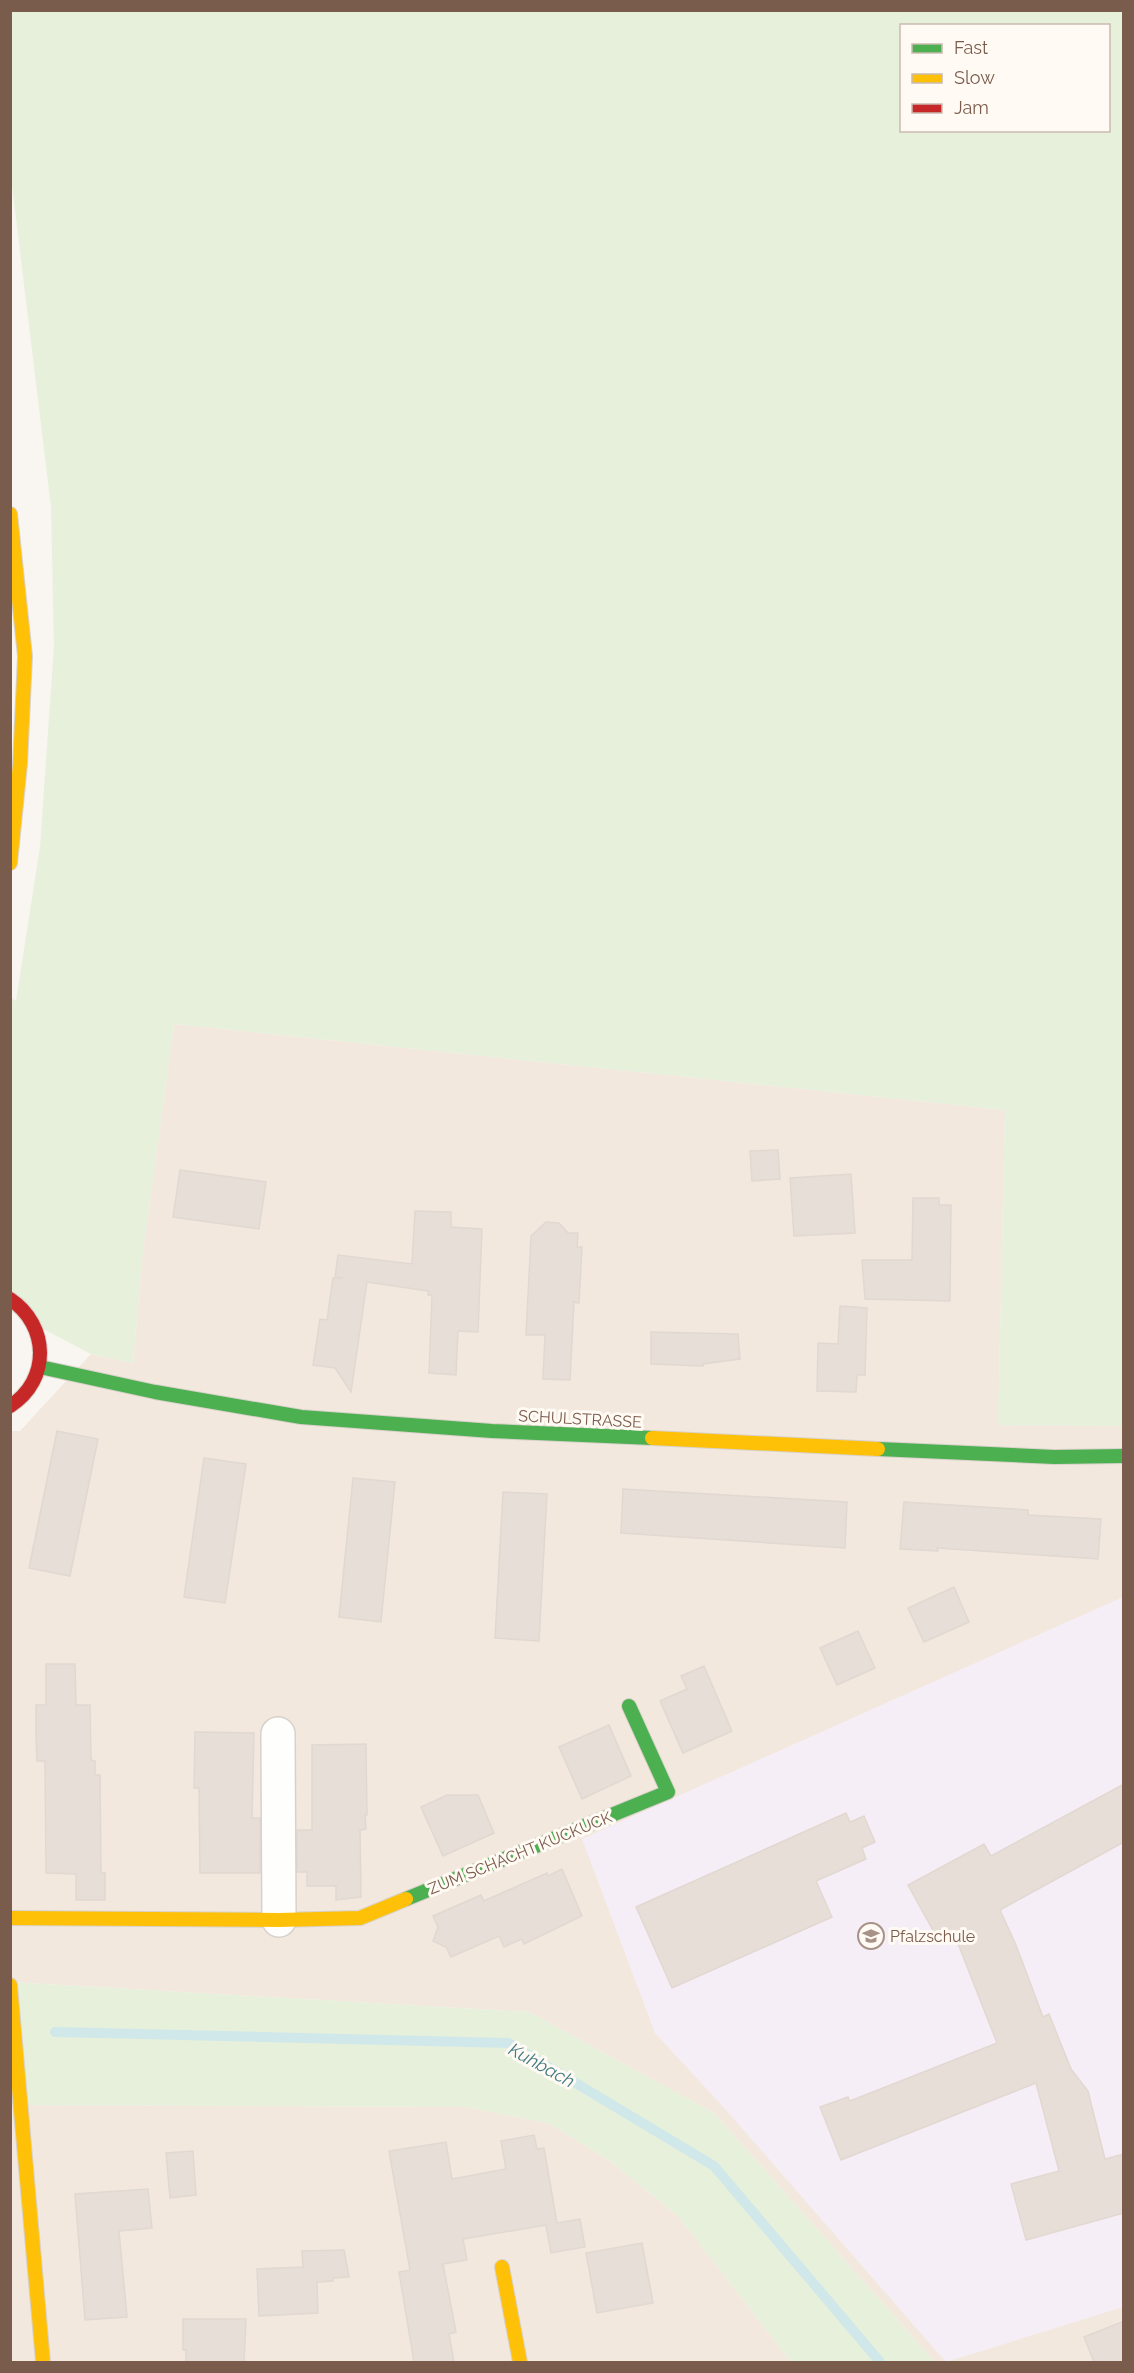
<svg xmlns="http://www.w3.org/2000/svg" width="1134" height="2373" viewBox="0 0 1134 2373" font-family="Raleway,sans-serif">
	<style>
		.residential { fill: #f2e8de }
		.education { fill: #f6eef6 }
		.green { fill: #e7f0db; fill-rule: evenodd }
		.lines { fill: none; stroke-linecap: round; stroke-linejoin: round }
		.stream { stroke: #d0e8ea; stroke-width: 10 }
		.building { fill: #e6ded7; stroke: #e2d8d2; stroke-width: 1.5 }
		.street-casing { stroke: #d7d1cb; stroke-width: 36 }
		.fast-casing { stroke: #d9d2cb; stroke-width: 16 }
		.slow-casing { stroke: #d9d2cb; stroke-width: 16 }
		.jam-casing { stroke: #d9d2cb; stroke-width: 16 }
		.street { stroke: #fefefd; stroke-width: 33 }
		.fast { stroke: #4caf50; stroke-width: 14 }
		.slow { stroke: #ffc107; stroke-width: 14 }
		.jam { stroke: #c62828; stroke-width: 14 }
		.labels { text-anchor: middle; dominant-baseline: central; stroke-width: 6; stroke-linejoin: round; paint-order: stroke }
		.street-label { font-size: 16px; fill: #7a5c4d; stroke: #fffaf3 }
		.poi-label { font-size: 16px; fill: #7a5c4d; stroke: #fffaf3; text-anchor: start }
		.water-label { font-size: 18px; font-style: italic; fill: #437c86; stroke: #fffaf3 }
	</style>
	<rect width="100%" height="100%" fill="#f9f5f0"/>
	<g class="residential">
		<polygon points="174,1024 1005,1110 998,1425 1123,1426 1123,2362 935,2362 714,2113 529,2012 11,1982 10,1431 20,1431 91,1354 133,1363 142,1259"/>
		<polygon points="10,2105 466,2107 548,2123 610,2161 679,2217 791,2362 11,2362"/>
	</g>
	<polygon class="education" points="1123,1597 1123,2307 946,2362 726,2110 655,2033 582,1839"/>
	<g class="green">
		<path d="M11,11H1123V1426L998,1425L1005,1110L174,1024L142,1259L133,1363L91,1354L11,1312L10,997L16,1001L40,847L54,646L51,507L11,177ZM902,26H1108V130H902Z"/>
		<polygon points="10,1982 529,2012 714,2113 935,2362 791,2362 679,2217 610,2161 548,2123 466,2107 11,2105"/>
	</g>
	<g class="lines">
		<polyline class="stream" points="55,2032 509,2043 714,2166 880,2362"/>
	</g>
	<g class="building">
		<polygon points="778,1150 780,1179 752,1181 750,1151"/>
		<polygon points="180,1170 266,1182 259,1229 173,1217"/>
		<polygon points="851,1174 855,1233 794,1236 790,1178"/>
		<polygon points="913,1198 939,1198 939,1205 951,1205 950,1301 865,1299 862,1260 912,1260"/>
		<polygon points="415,1211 451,1212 451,1227 482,1229 478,1332 458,1331 456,1375 429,1373 432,1295 428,1295 428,1291 367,1282 351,1392 335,1368 313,1365 320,1319 327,1320 333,1278 343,1278 335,1277 338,1255 412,1264"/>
		<polygon points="546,1222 559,1223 568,1233 578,1233 577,1247 582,1247 579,1303 574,1302 570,1380 543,1379 545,1335 526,1335 531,1236"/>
		<polygon points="840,1306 867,1308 865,1375 857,1375 856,1392 817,1391 818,1343 838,1344"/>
		<polygon points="651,1332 738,1334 740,1359 703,1364 703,1366 651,1364"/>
		<polygon points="57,1431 98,1439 70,1576 29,1568"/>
		<polygon points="204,1458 246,1464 225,1603 184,1597"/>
		<polygon points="353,1478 395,1482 381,1622 339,1617"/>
		<polygon points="623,1489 847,1502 845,1548 621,1533"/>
		<polygon points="503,1492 547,1494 539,1641 495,1638"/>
		<polygon points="904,1502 1028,1510 1028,1515 1101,1519 1098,1559 937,1548 938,1551 900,1549"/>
		<polygon points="954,1587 969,1622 924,1642 908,1608"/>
		<polygon points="858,1631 875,1668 837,1685 820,1648"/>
		<polygon points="46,1664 75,1664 76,1705 90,1705 91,1760 95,1761 95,1775 100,1775 101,1873 105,1873 105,1900 76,1900 76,1874 46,1873 45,1761 37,1761 36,1733 36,1705 46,1705"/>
		<polygon points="704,1666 732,1731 683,1753 660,1701 687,1689 681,1676"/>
		<polygon points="609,1725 631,1776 582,1799 559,1747"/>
		<polygon points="195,1732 254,1733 252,1818 260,1818 260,1873 200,1873 199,1788 194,1788"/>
		<polygon points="366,1744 367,1815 365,1815 366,1829 360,1830 361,1897 336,1900 336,1886 307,1886 307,1872 297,1872 297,1830 312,1830 312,1745"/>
		<polygon points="1124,1784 1124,1842 1000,1910 1016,1945 1043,2017 1049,2014 1071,2069 1088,2091 1105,2159 1124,2154 1124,2213 1026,2240 1011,2184 1059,2171 1036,2083 841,2160 820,2107 848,2097 850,2101 997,2043 955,1936 940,1943 908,1885 984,1844 991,1856"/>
		<polygon points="447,1795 478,1795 494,1833 443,1856 421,1807"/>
		<polygon points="846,1813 850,1822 864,1816 875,1842 862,1848 866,1859 816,1881 832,1917 672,1988 636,1907"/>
		<polygon points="562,1869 582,1916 524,1944 522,1939 504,1947 499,1936 451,1957 446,1947 433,1941 438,1927 433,1916 481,1895 484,1901 547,1873 548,1876"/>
		<polygon points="534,2135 537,2149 544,2148 557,2223 580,2219 585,2247 551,2253 546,2225 463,2239 467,2260 443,2264 456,2332 449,2334 454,2362 414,2362 399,2272 410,2270 389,2151 446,2142 452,2179 506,2169 501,2141"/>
		<polygon points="193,2151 196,2195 170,2198 166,2153"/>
		<polygon points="148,2189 152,2228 119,2231 127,2317 85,2320 75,2194"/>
		<polygon points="642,2243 653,2303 597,2313 586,2253"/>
		<polygon points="344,2250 349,2277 333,2278 333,2281 317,2282 318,2313 259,2316 257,2269 303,2267 302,2251"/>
		<polygon points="183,2319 246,2319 244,2362 186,2362 186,2350 183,2350"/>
		<polygon points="1124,2321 1124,2362 1094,2362 1084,2337"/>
	</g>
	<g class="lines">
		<defs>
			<polyline id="street" points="278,1734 279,1920"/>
			<g id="fast">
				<polyline points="40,1367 155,1392 301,1417 492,1431 652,1438"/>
				<polyline points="878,1449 1054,1457 1124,1456"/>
				<polyline points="406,1899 668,1792 629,1706"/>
			</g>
			<g id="slow">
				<polyline points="10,514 25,656 20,764 10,863"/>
				<polyline points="652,1438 878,1449"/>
				<polyline points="10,1918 279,1920 360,1918 406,1899"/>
				<polyline points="10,1985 43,2362"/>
				<polyline points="502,2267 520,2362"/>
			</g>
			<path id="jam" d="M10,1299C49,1325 51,1380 10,1406"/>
		</defs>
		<use href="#street" class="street-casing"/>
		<use href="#fast" class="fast-casing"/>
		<use href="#slow" class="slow-casing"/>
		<use href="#jam" class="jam-casing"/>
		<use href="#street" class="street"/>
		<use href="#fast" class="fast"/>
		<use href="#slow" class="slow"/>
		<use href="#jam" class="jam"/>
	</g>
	<defs>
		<symbol id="school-ring" viewBox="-11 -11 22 22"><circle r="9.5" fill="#fffaf3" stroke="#a69286" stroke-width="1.5"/><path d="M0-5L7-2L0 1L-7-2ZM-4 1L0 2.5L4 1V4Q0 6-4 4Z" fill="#a69286"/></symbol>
	</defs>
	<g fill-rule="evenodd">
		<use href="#school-ring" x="856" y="1921" width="30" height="30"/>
	</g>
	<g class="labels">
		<g class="street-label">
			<text transform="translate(580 1419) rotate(3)">SCHULSTRASSE</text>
			<text transform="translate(520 1853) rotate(-22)">ZUM SCHACHT KUCKUCK</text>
		</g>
		<g class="poi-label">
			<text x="890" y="1936">Pfalzschule</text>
		</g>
		<g class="water-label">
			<text transform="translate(542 2065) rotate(29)">Kuhbach</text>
		</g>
	</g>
	<rect width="1134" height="2373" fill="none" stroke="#7a5c4d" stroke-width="24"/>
	<rect x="900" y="24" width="210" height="108" fill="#fffaf3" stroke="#cabbb1" stroke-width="1.5"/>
	<rect x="912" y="44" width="30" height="9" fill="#4caf50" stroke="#cabbb1" stroke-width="1.5"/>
	<text x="954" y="54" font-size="18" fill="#7a5c4d">Fast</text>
	<rect x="912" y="74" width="30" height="9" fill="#ffc107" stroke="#cabbb1" stroke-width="1.5"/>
	<text x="954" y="84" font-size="18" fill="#7a5c4d">Slow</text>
	<rect x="912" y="104" width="30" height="9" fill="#c62828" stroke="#cabbb1" stroke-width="1.5"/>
	<text x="954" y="114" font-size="18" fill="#7a5c4d">Jam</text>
</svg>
